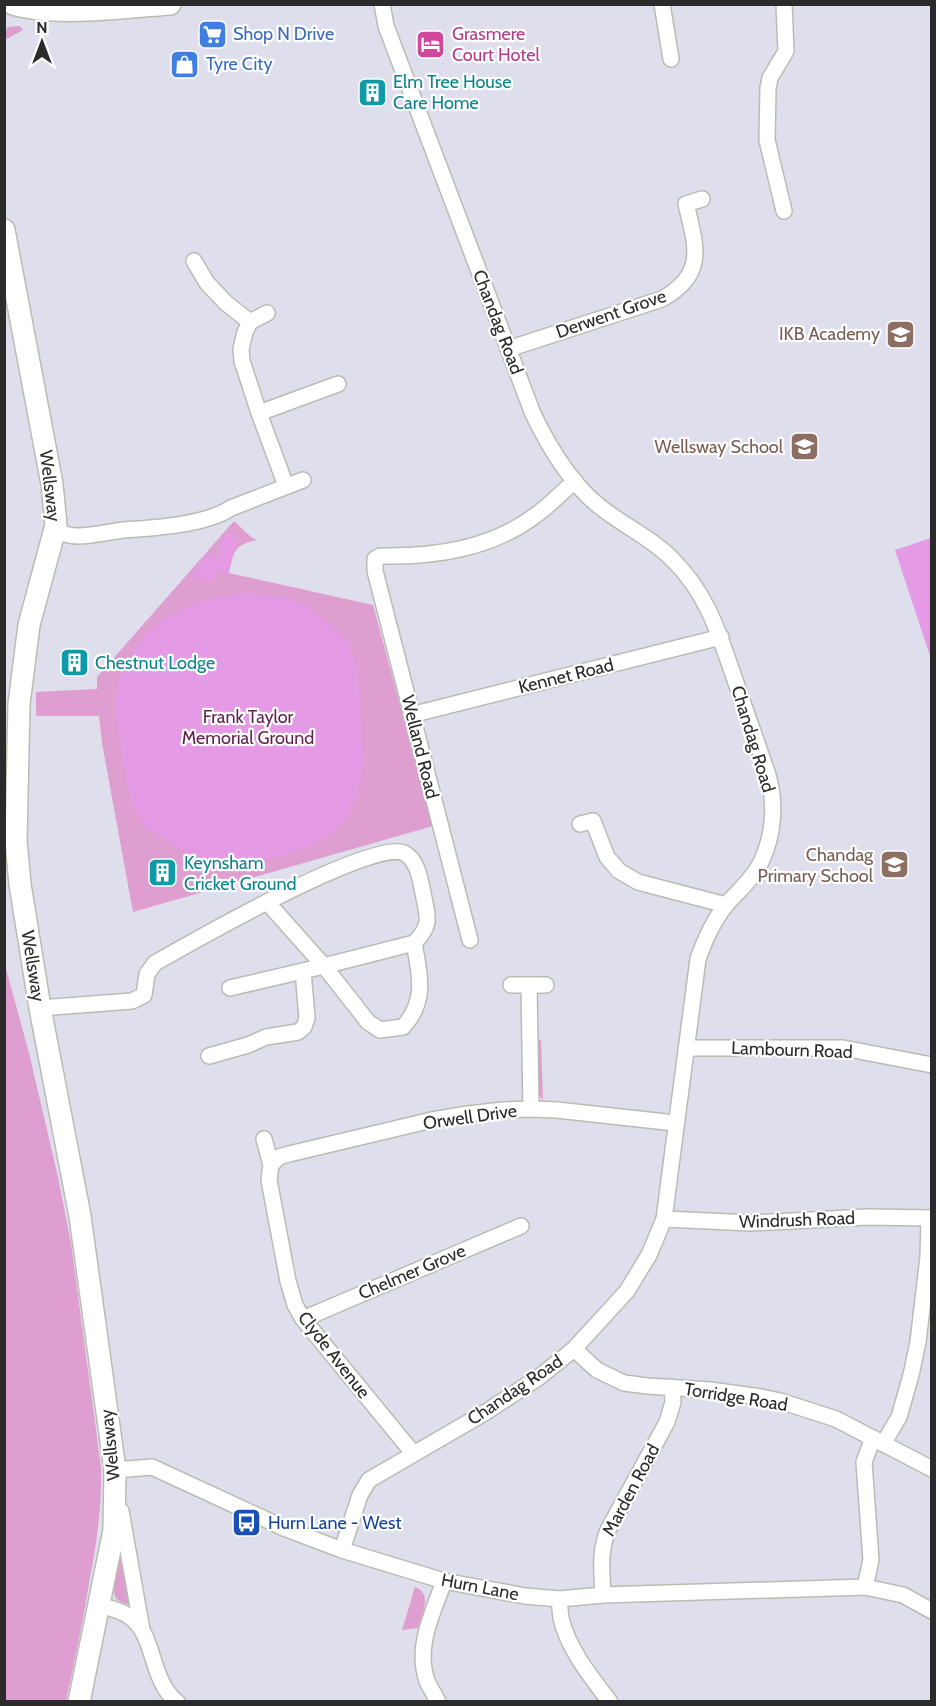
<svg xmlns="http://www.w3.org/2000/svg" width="936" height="1706" viewBox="0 0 936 1706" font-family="Cabin,sans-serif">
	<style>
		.green { fill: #df9ed0 }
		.pitch { fill: #e49ae5 }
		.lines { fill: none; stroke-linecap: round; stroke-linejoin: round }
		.minor-casing { stroke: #b9bdb1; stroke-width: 18 }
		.secondary-casing { stroke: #b9bdb1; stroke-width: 24 }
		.minor { stroke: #fff; stroke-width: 15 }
		.secondary { stroke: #fff; stroke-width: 21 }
		.labels { text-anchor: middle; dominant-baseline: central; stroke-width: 4.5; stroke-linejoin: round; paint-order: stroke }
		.shop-label { font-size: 18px; fill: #366cbe; stroke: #fff; text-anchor: start }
		.hotel-label { font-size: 18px; fill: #b23c85; stroke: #fff; text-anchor: start }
		.culture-label { font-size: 18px; fill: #0d838f; stroke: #fff; text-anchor: start }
		.street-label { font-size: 18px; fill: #2b2b2b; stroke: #fff }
		.education-label { font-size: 18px; fill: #785e54; stroke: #fff; text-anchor: end }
		.park-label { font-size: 18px; fill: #631f4b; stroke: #fff }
		.transit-label { font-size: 18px; fill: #164399; stroke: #fff; text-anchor: start }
	</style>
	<rect width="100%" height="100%" fill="#dfdeec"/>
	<g class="green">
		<polygon points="18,26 21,27 23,30 5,40 5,31 8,27"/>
		<path d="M234,521L251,537L257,540C234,545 234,551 229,573L373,605L433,826L133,912L102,743L99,716H36V692L97,689V677Z"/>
		<path d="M4,961L29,1053L58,1177L71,1243L101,1467C102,1505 97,1541 90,1578C83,1620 75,1660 66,1701H5Z"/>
		<polygon points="535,1040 541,1040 543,1100 537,1093"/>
		<path d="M119,1560L123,1561L129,1605C125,1603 119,1602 116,1598C111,1592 118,1569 119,1560Z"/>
		<path d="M415,1587C433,1593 422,1615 418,1628L402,1630Z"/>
	</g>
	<g class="pitch">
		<polygon points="225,534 238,537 228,574 216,570 211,584 194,577 200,562 210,555 218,557"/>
		<polygon points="931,538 932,538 931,659 895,550"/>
		<polygon points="242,593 281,596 309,608 330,625 349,644 357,669 364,762 358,789 349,813 335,832 310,847 236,869 218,868 194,858 145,827 135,812 129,793 115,712 117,690 123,667 148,632 168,616 207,599"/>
	</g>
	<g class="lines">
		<defs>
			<g id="minor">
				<polyline points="662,4 671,59"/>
				<polyline points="784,4 786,51 770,78 768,88 767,140 784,211"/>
				<polyline points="194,261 207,283 226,303 250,322 245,332 241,349 242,361 259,413 286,486"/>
				<polyline points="250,322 267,313"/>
				<path d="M508,349L662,299C707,274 696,246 686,204L702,199"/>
				<polyline points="259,413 338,384"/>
				<path d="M55,532C62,533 70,536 78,536C93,536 108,532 123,530C153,528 206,525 231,508L303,480"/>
				<polyline points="411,715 721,637"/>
				<polyline points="580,824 593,821 607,857 619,871 638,882 726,905"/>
				<polyline points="267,902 324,966 414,943"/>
				<path d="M470,940L375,571V559L380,556C435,557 491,549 536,515C550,505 562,492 575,481"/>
				<polyline points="511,985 546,985"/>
				<polyline points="529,985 531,1109"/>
				<path d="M40,1008L132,1001L144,995L147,974L155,963C190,943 374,838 404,853C419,860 421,885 424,898C429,920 430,927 414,943C420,975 427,1001 403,1027L380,1030L368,1022L324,966L230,988"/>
				<polyline points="686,1048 843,1048 932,1065"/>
				<polyline points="209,1056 248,1045 266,1037 298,1032 304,1027 307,1018 303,971"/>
				<polyline points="264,1139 271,1165 269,1180 288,1281 295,1305 303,1319 413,1453"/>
				<polyline points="271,1165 279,1157 289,1154 432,1120 468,1114 503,1110 531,1109 557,1110 675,1123"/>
				<polyline points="664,1219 751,1223 867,1217 932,1218"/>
				<polyline points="303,1319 521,1226"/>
				<polyline points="574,1349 597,1370 624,1383 648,1386 710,1390 761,1397 780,1401 836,1419 932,1469"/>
				<polyline points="883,1444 899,1417 911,1375 918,1342 928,1257 929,1218"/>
				<polyline points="115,1470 152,1467 284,1528 342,1550 444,1581 525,1596 559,1599 603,1595 865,1587 903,1595 932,1611"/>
				<polyline points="121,1511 142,1630"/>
				<path d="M342,1550L360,1495L369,1480L486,1412L538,1378L574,1349L627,1291L649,1255L664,1219L698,959C705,939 713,921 726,905C738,891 753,879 761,862C774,835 776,803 768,775C757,744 746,712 735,680C719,634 708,595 673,560C652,538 622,525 599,506C570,483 549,447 533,414L386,26L382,4"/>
				<polyline points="865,1587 871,1560 864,1462 873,1438"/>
				<path d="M603,1595C602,1572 599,1552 608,1530L667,1422L673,1402L672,1387"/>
				<path d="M559,1599C560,1605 560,1612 561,1618C568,1649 591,1677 610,1702"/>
				<path d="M99,1605C109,1608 121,1610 130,1617C156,1635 149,1679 177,1702"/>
				<path d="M438,1702C435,1695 430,1688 427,1681C415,1646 433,1613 444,1581"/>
			</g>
			<g id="secondary">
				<path d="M13,4C57,17 124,7 170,4"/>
				<polyline points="4,230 52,484 56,525 29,625 19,704 16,841 20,884 40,1008 80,1216 115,1470 114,1530 79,1702"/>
			</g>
		</defs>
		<use href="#minor" class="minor-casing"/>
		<use href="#secondary" class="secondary-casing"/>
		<use href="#minor" class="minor"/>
		<use href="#secondary" class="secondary"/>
	</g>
	<defs>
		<symbol id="supermarket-square" viewBox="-11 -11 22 22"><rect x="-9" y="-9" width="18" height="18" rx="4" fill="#3f7fe0" stroke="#fff"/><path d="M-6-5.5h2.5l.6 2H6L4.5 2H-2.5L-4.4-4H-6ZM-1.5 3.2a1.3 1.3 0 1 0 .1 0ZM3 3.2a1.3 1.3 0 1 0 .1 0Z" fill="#fff"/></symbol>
		<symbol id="hotel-square" viewBox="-11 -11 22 22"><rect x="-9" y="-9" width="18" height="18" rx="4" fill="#d1479c" stroke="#fff"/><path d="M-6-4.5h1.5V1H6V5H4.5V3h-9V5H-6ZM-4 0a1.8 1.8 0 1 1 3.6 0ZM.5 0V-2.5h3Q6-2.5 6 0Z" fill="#fff"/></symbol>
		<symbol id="shop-square" viewBox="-11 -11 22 22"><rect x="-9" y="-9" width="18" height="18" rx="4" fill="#3f7fe0" stroke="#fff"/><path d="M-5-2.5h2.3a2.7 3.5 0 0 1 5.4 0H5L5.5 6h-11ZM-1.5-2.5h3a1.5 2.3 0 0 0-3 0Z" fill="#fff"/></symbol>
		<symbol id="building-square" viewBox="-11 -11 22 22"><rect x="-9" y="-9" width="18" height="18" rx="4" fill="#0f9aa8" stroke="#fff"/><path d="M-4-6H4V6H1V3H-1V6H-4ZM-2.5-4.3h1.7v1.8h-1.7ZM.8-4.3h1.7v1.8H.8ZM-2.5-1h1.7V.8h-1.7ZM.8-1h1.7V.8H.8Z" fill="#fff"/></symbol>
		<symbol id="school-square" viewBox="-11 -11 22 22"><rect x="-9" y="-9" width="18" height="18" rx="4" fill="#8d6e63" stroke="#fff"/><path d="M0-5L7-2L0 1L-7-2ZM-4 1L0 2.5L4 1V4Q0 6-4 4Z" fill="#fff"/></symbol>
		<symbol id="bus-square" viewBox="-11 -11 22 22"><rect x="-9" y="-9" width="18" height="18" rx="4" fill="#1a4fb4" stroke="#fff"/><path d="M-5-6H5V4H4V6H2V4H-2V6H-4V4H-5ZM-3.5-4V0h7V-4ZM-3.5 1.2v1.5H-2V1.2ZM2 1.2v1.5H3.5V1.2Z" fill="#fff"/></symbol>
	</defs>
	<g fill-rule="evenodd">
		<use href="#supermarket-square" x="196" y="18" width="33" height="33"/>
		<use href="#hotel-square" x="414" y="28" width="33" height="33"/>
		<use href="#shop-square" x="168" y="48" width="33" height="33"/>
		<use href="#building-square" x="356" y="76" width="33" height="33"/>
		<use href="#school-square" x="884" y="318" width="33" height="33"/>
		<use href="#school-square" x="788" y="430" width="33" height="33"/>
		<use href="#building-square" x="58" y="646" width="33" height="33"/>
		<use href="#school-square" x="878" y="848" width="33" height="33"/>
		<use href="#building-square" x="146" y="856" width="33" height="33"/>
		<use href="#bus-square" x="230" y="1506" width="33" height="33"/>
	</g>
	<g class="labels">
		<g class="shop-label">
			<text x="233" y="34">Shop N Drive</text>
			<text x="206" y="64">Tyre City</text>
		</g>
		<g class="hotel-label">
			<text x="452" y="34">Grasmere<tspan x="452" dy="21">Court Hotel</tspan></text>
		</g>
		<g class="culture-label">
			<text x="393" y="82">Elm Tree House<tspan x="393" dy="21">Care Home</tspan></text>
			<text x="95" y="663">Chestnut Lodge</text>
			<text x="184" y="863">Keynsham<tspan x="184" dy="21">Cricket Ground</tspan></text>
		</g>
		<g class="street-label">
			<text transform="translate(611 314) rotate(-19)">Derwent Grove</text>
			<text transform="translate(498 322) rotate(69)">Chandag Road</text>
			<text transform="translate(50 486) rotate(83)">Wellsway</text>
			<text transform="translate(566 676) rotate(-14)">Kennet Road</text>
			<text transform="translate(753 739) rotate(73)">Chandag Road</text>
			<text transform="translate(420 747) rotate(76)">Welland Road</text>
			<text transform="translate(33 966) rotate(81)">Wellsway</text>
			<text transform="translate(792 1050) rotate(2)">Lambourn Road</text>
			<text transform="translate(470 1117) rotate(-8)">Orwell Drive</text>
			<text transform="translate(797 1220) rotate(-2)">Windrush Road</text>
			<text transform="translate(412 1272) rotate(-23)">Chelmer Grove</text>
			<text transform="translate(334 1355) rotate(52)">Clyde Avenue</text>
			<text transform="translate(515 1390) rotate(-34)">Chandag Road</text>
			<text transform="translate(736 1397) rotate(9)">Torridge Road</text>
			<text transform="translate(110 1445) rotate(-96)">Wellsway</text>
			<text transform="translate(631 1490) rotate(-62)">Marden Road</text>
			<text transform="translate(480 1587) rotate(11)">Hurn Lane</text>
		</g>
		<g class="education-label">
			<text x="880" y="334">IKB Academy</text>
			<text x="783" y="447">Wellsway School</text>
			<text x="873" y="855">Chandag<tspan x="873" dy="21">Primary School</tspan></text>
		</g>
		<g class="park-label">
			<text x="248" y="717">Frank Taylor<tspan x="248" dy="21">Memorial Ground</tspan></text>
		</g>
		<g class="transit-label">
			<text x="268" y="1523">Hurn Lane - West</text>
		</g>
	</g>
	<rect width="936" height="1706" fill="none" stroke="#2b2b2b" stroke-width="12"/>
	<g transform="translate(42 42)" stroke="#ffffff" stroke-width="4.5" paint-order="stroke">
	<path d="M0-4.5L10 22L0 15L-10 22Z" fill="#2b2b2b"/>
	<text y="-9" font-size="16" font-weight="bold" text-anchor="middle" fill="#2b2b2b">N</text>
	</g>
</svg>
